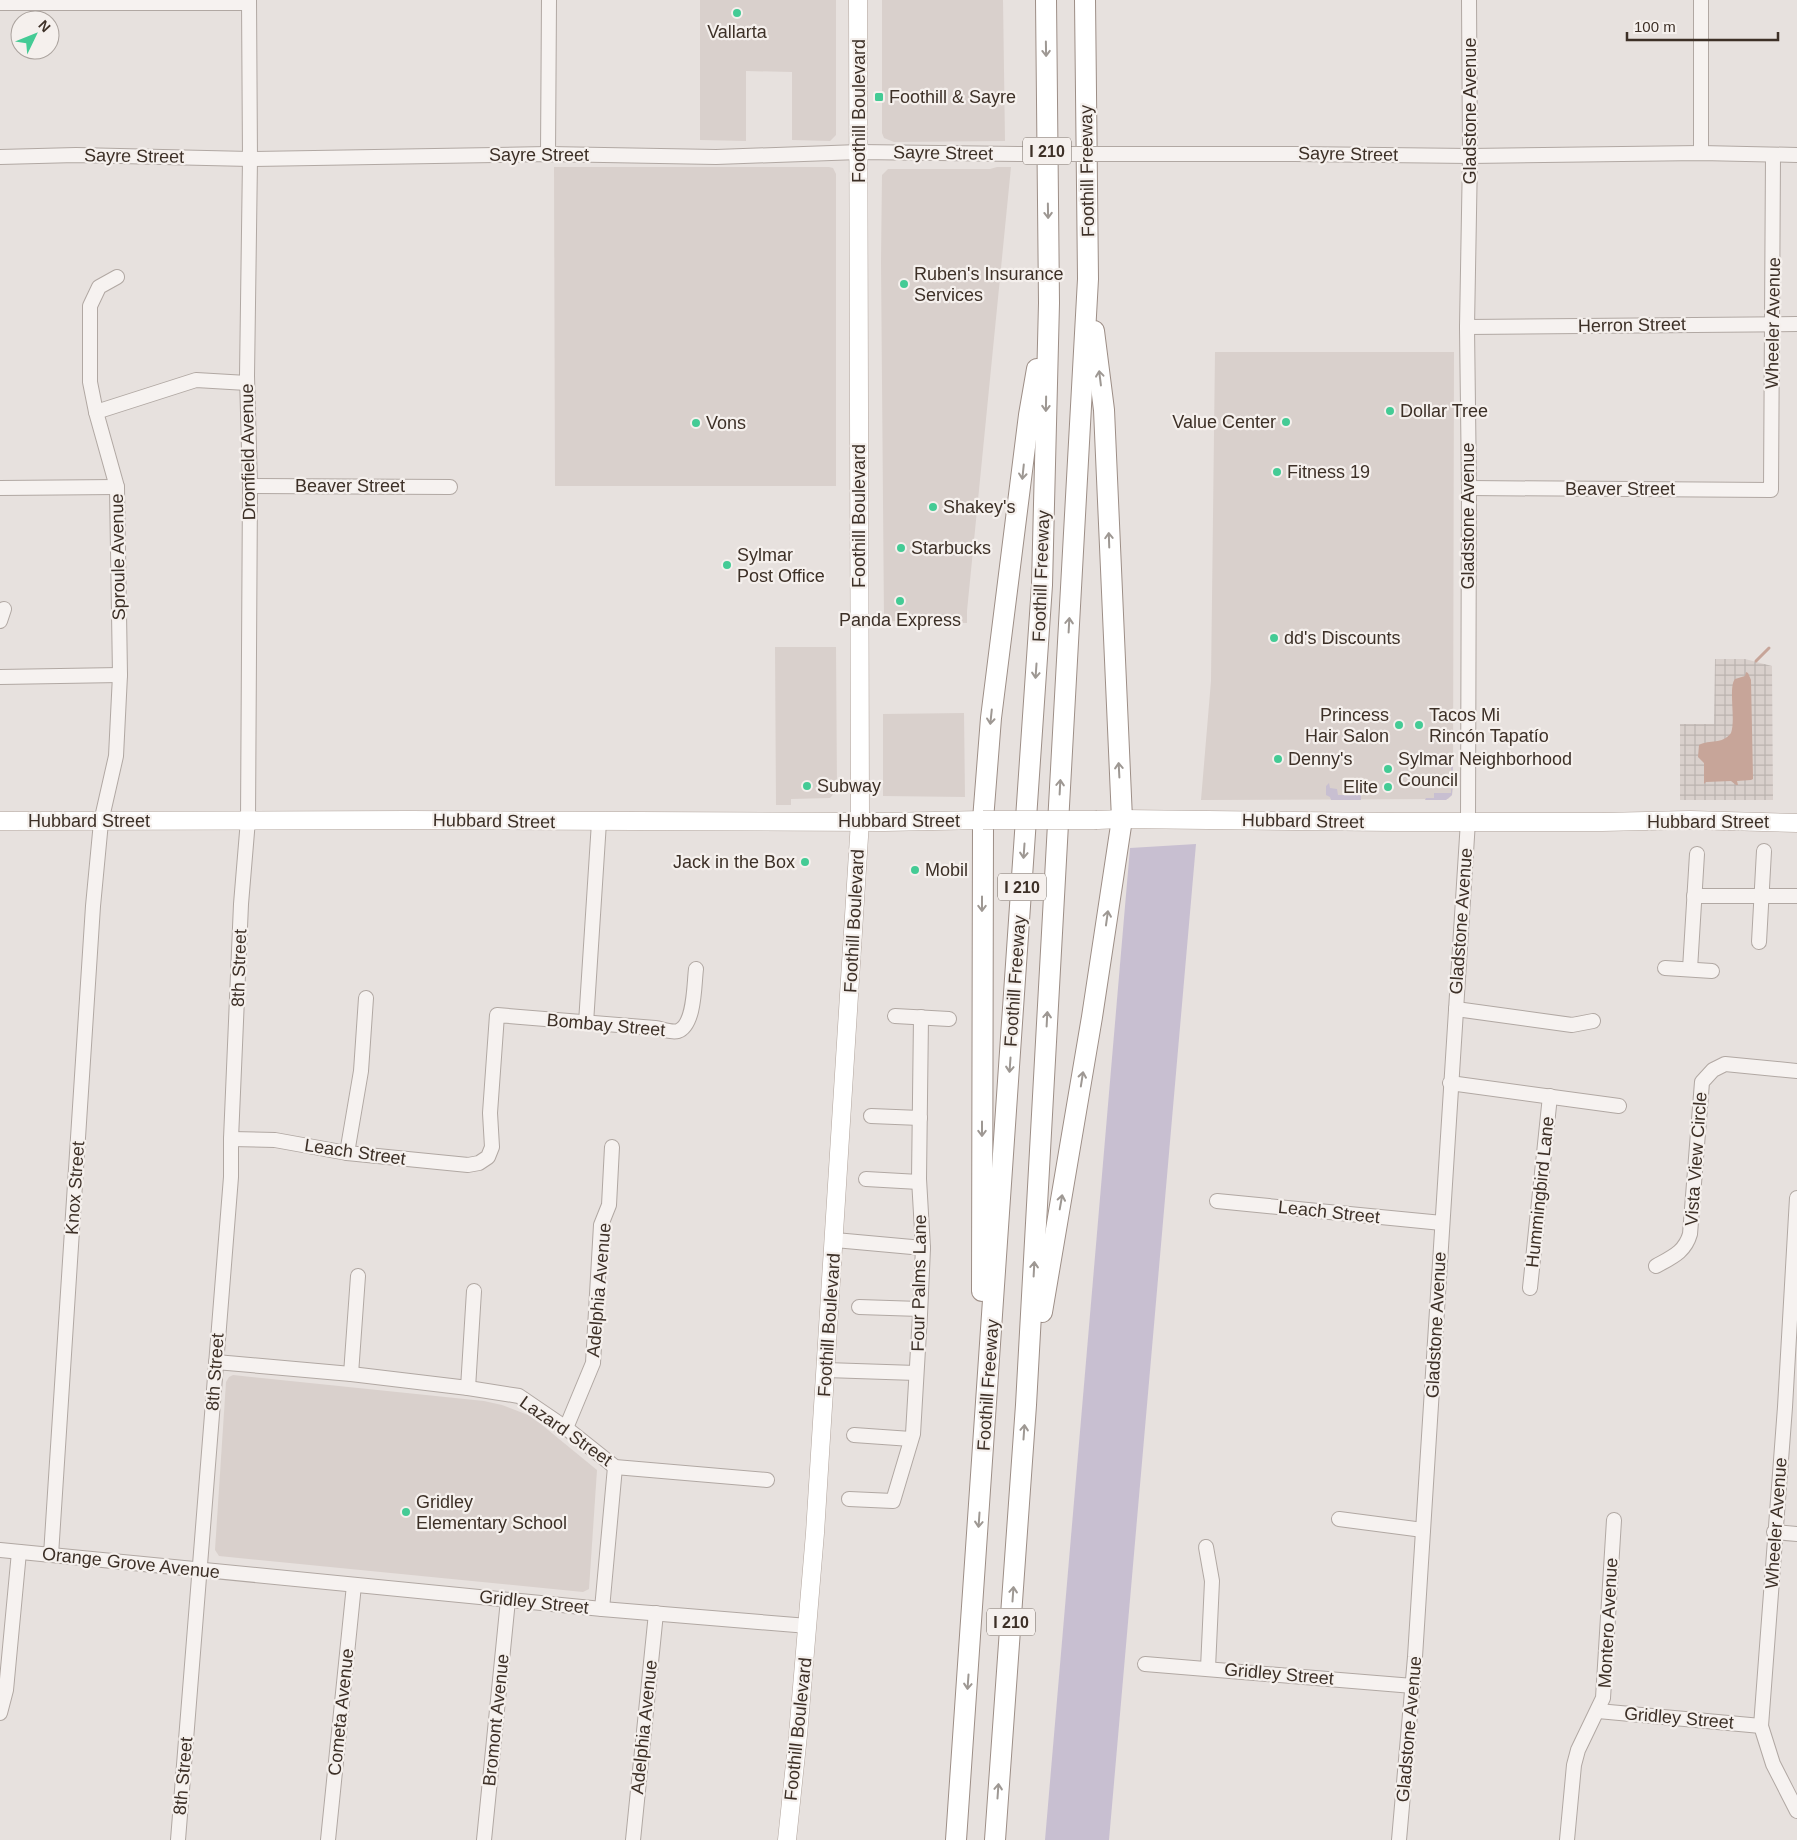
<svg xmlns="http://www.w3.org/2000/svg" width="1797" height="1840" viewBox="0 0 1797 1840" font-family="Helvetica,sans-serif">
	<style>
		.built { fill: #d9d0cc }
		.industrial { fill: url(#industrial-grid) }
		.green { fill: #c8bfd1 }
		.water { fill: #c7a599 }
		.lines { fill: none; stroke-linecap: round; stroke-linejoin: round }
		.stream { stroke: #c7a599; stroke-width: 3 }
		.minor-casing { stroke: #b1a8a3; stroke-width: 16 }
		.major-casing { stroke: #b2a59d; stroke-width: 19 }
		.highway-casing { stroke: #9d8e86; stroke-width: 22 }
		.minor { stroke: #f6f2f0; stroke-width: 14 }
		.major { stroke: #fff; stroke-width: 18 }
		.highway { stroke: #fff; stroke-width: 20 }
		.minor-bridge-casing { stroke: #b1a8a3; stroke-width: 16; stroke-linecap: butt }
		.major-bridge-casing { stroke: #b2a59d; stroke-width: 19; stroke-linecap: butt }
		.minor-bridge { stroke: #f6f2f0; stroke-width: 14 }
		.major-bridge { stroke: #fff; stroke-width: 18 }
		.oneway { stroke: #9e9893 }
		.poi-dot { fill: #44cb95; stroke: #f5f0ed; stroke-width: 2 }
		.labels { text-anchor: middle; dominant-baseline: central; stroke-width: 4.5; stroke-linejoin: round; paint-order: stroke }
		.shield { fill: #f5f0ed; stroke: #746a62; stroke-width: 1 }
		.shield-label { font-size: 16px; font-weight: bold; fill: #3d3027 }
		.poi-label { font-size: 18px; fill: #3d3027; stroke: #f5f0ed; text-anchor: start }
		.street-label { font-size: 18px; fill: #3d3027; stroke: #f5f0ed }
	</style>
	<defs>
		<pattern id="industrial-grid" width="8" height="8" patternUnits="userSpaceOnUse" patternTransform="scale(1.25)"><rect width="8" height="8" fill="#d9d0cc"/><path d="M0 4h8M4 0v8" fill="none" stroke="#bbb3af"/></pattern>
	</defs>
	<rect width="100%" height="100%" fill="#e7e1de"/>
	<g class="built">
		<polygon points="700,0 836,0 836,135 830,141 792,140 792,72 746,71 746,141 700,140"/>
		<polygon points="882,0 1003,0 1005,141 894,142 884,138 882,133"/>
		<polygon points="829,167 833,168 836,174 836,486 555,486 554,167"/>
		<polygon points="997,167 1011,167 967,611 967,623 884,621 881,262 882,175 888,169 990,169"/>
		<polygon points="1215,352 1454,352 1453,789 1452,795 1448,799 1201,800 1211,681"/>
		<polygon points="775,647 836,647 837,790 830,798 791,799 791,805 776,805"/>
		<polygon points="964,713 965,797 883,796 883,714"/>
		<polygon points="233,1375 484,1401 502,1405 528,1415 542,1425 597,1470 589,1589 583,1592 219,1556 215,1550 226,1382 229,1377"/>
	</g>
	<polygon class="industrial" points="1715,659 1745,659 1772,666 1773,800 1680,800 1680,724 1714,724"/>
	<g class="green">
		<polygon points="1449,760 1453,760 1452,795 1446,800 1425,800 1426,798 1434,798 1434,793 1451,793 1451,762 1448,762"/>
		<polygon points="1329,783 1330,788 1337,789 1338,795 1352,795 1353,789 1361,788 1361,800 1331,800 1330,797 1326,795 1326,786"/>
		<polygon points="1196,844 1109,1840 1045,1840 1130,848"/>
	</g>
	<path class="water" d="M1746,672L1748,673L1751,680L1753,779L1751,780L1737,781L1738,785H1736L1731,781L1706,782L1704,784V763L1698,757L1699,745C1710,739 1722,745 1731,733C1736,720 1728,687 1735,679L1745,676Z"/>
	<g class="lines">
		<polyline class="stream" points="1756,661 1769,648"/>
		<defs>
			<g id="minor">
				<polyline points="1701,0 1701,153"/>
				<polyline points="0,3 249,3"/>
				<polyline points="548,154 549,0"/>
				<polyline points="1121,154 1295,154 1470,156 1701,153 1797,155"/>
				<polyline points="0,157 76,155 250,159 548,154 716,157 859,152 1023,154"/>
				<polyline points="1467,327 1797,324"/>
				<polyline points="96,412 196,380 247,383"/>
				<polyline points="250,486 450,487"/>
				<polyline points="0,488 117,487"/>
				<polyline points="1469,488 1771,490 1773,156"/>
				<polyline points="0,621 4,609"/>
				<polyline points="0,677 120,675"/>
				<polyline points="1694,896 1797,896"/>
				<polyline points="1759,942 1764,851"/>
				<polyline points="1665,968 1712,971"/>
				<polyline points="1690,969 1697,854"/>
				<polyline points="1456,1009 1572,1025 1593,1021"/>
				<polyline points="895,1016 949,1019"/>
				<polyline points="586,1023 599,822"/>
				<polyline points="1450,1083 1619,1106"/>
				<polyline points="871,1116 920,1118"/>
				<path d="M231,1139L275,1140L347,1153L468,1165L479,1163L488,1157L492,1147L490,1113L497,1015L655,1028C662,1029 671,1033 678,1031C695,1025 694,984 696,969"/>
				<polyline points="347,1153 361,1071 366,998"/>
				<polyline points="866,1179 919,1182"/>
				<polyline points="1797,1198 1785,1407 1761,1726 1773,1764 1797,1811"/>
				<polyline points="1217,1201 1442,1223"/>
				<polyline points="835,1240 923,1248"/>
				<path d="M1656,1266C1672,1257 1685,1252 1690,1234L1702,1082L1713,1070L1725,1064L1797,1071"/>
				<polyline points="1530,1288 1550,1096"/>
				<polyline points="859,1307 920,1309"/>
				<polyline points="216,1362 351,1374 468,1388 519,1396 566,1428 615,1467 767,1480"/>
				<polyline points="826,1370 916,1373"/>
				<polyline points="351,1374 358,1276"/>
				<polyline points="468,1388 474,1291"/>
				<polyline points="566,1428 593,1363 601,1225 609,1205 612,1147"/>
				<polyline points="854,1435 911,1439"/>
				<polyline points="849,1499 893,1501 913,1434 920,1315 923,1248 919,1179 921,1017"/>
				<polyline points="1339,1519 1423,1530"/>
				<polyline points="1774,1532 1797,1534"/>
				<polyline points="1206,1547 1212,1581 1208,1668"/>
				<polyline points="0,1550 602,1609 808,1626"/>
				<polyline points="51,1555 93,906 101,822 116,756 120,675 117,487 96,412 90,382 90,306 99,287 117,277"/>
				<polyline points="602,1609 615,1467"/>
				<polyline points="1145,1664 1413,1686"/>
				<polyline points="1598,1711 1761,1726"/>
				<polyline points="0,1713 6,1690 19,1552"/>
				<polyline points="178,1840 231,1177 231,1139 241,904 248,820 250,486 247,376 250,159 249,0"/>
				<polyline points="328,1840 354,1585"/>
				<polyline points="484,1840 508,1600"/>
				<polyline points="633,1840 656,1613"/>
				<polyline points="1399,1840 1415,1657 1468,821 1469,488 1467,327 1470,156 1469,0"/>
				<polyline points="1567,1840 1574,1765 1578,1750 1603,1698 1614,1520"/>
			</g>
			<g id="major">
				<polyline points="1097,820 1122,819 1394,822 1602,822 1690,820 1797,823"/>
				<polyline points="0,821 410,820 884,822 983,820"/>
				<polyline points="787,1840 798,1735 815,1533 860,821 858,0"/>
			</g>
			<g id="highway">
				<polyline points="982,1291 983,820 991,718 1029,415 1037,369"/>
				<polyline points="1042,1312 1092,1017 1122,819 1104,410 1094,331"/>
				<polyline points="956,1840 1042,585 1049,303 1046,0"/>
				<polyline points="995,1840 1026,1405 1088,279 1085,0"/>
			</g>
		</defs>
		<use href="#minor" class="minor-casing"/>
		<use href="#major" class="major-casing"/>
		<use href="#highway" class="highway-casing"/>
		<use href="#minor" class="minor"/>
		<use href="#major" class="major"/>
		<use href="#highway" class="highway"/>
		<defs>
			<polyline id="minor-bridge" points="1023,154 1121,154"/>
			<polyline id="major-bridge" points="983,820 1097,820"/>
		</defs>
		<use href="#minor-bridge" class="minor-bridge-casing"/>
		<use href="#major-bridge" class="major-bridge-casing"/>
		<use href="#minor-bridge" class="minor-bridge"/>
		<use href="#major-bridge" class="major-bridge"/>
	</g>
	<defs><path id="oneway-shaft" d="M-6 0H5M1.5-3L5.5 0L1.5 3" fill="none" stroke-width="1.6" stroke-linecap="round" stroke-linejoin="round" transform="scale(1.25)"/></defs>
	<g class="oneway">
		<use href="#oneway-shaft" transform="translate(1046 49) rotate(89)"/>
		<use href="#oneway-shaft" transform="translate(1048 211) rotate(89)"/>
		<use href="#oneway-shaft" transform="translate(1100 378) rotate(-97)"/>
		<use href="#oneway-shaft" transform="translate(1046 404) rotate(91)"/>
		<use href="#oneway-shaft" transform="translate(1023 472) rotate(96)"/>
		<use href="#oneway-shaft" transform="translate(1109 540) rotate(-92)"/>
		<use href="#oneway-shaft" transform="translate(1069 625) rotate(-87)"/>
		<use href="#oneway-shaft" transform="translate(1036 671) rotate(94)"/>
		<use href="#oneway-shaft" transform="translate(991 717) rotate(96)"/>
		<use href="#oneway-shaft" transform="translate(1119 770) rotate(-93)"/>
		<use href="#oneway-shaft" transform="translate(1060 787) rotate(-87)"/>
		<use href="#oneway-shaft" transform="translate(1024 851) rotate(94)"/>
		<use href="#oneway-shaft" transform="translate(982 904) rotate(90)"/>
		<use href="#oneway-shaft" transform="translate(1107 918) rotate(-82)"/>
		<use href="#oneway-shaft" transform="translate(1047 1019) rotate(-87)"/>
		<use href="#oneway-shaft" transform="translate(1010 1065) rotate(94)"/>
		<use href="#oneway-shaft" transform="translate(1082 1079) rotate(-81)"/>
		<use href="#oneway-shaft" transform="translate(982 1129) rotate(90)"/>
		<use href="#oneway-shaft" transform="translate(1061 1202) rotate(-80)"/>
		<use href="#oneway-shaft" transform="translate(1034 1269) rotate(-87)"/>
		<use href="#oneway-shaft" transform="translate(1024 1432) rotate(-86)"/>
		<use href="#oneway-shaft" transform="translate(979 1520) rotate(94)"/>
		<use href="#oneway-shaft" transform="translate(1013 1594) rotate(-86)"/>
		<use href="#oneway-shaft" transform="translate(968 1682) rotate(94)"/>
		<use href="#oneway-shaft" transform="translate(998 1791) rotate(-86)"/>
	</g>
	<g class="poi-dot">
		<circle cx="737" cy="13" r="5"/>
		<rect x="874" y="92" width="10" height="10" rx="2.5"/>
		<circle cx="904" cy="284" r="5"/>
		<circle cx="1390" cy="411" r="5"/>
		<circle cx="1286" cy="422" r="5"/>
		<circle cx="696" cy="423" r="5"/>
		<circle cx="1277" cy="472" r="5"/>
		<circle cx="933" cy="507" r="5"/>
		<circle cx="901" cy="548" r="5"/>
		<circle cx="727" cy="565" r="5"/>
		<circle cx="900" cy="601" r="5"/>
		<circle cx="1274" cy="638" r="5"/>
		<circle cx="1399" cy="725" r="5"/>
		<circle cx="1419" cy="725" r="5"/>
		<circle cx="1278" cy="759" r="5"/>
		<circle cx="1388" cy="769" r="5"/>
		<circle cx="807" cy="786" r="5"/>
		<circle cx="1388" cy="787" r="5"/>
		<circle cx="805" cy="862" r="5"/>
		<circle cx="915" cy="870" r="5"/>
		<circle cx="406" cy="1512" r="5"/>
	</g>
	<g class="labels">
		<g class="shield">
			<rect x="1023" y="137.5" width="48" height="27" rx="4"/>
			<rect x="998" y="873.5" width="48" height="27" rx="4"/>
			<rect x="987" y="1608.5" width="48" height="27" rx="4"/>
		</g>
		<g class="shield-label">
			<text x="1047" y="151">I 210</text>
			<text x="1022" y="887">I 210</text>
			<text x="1011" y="1622">I 210</text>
		</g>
		<g class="poi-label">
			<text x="737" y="32" text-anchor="middle">Vallarta</text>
			<text x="889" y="97">Foothill &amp; Sayre</text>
			<text x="914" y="274">Ruben's Insurance<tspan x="914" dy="21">Services</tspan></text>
			<text x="1400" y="411">Dollar Tree</text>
			<text x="1276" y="422" text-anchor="end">Value Center</text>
			<text x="706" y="423">Vons</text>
			<text x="1287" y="472">Fitness 19</text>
			<text x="943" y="507">Shakey's</text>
			<text x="911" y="548">Starbucks</text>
			<text x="737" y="555">Sylmar<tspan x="737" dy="21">Post Office</tspan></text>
			<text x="900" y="620" text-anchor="middle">Panda Express</text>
			<text x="1284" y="638">dd's Discounts</text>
			<text x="1389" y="715" text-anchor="end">Princess<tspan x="1389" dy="21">Hair Salon</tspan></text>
			<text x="1429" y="715">Tacos Mi<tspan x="1429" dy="21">Rincón Tapatío</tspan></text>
			<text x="1288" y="759">Denny's</text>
			<text x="1398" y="759">Sylmar Neighborhood<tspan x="1398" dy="21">Council</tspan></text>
			<text x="817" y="786">Subway</text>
			<text x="1378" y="787" text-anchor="end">Elite</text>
			<text x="795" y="862" text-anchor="end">Jack in the Box</text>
			<text x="925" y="870">Mobil</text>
			<text x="416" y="1502">Gridley<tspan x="416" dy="21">Elementary School</tspan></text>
		</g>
		<g class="street-label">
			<text transform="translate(859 111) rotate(-90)">Foothill Boulevard</text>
			<text transform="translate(1470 111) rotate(-90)">Gladstone Avenue</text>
			<text transform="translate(943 153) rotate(1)">Sayre Street</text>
			<text transform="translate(1348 154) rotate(1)">Sayre Street</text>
			<text x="539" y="155">Sayre Street</text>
			<text transform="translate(134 156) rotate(1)">Sayre Street</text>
			<text transform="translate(1087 171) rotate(-91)">Foothill Freeway</text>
			<text transform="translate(1773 323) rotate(-89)">Wheeler Avenue</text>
			<text transform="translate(1632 325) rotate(-1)">Herron Street</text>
			<text transform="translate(248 452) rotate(-91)">Dronfield Avenue</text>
			<text x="350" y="486">Beaver Street</text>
			<text x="1620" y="489">Beaver Street</text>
			<text transform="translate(859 516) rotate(-90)">Foothill Boulevard</text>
			<text transform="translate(1468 516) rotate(-90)">Gladstone Avenue</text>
			<text transform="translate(118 557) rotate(-91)">Sproule Avenue</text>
			<text transform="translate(1041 576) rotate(-88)">Foothill Freeway</text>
			<text x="89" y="821">Hubbard Street</text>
			<text transform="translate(494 821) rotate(1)">Hubbard Street</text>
			<text x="899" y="821">Hubbard Street</text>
			<text transform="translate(1303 821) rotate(1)">Hubbard Street</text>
			<text x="1708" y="822">Hubbard Street</text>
			<text transform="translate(854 921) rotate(-87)">Foothill Boulevard</text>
			<text transform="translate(1461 921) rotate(-86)">Gladstone Avenue</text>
			<text transform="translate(239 968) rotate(-88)">8th Street</text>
			<text transform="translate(1015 981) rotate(-86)">Foothill Freeway</text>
			<text transform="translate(606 1025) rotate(5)">Bombay Street</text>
			<text transform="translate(355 1152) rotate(8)">Leach Street</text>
			<text transform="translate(1696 1159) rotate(-86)">Vista View Circle</text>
			<text transform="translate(75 1188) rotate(-86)">Knox Street</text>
			<text transform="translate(1540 1192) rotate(-84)">Hummingbird Lane</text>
			<text transform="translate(1329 1212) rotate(6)">Leach Street</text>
			<text transform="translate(919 1283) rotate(-89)">Four Palms Lane</text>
			<text transform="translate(599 1290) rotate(-85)">Adelphia Avenue</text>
			<text transform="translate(829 1325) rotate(-86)">Foothill Boulevard</text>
			<text transform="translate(1436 1325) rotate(-87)">Gladstone Avenue</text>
			<text transform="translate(215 1372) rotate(-86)">8th Street</text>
			<text transform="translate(988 1385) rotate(-86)">Foothill Freeway</text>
			<text transform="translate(566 1431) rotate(35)">Lazard Street</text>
			<text transform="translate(1776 1523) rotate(-86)">Wheeler Avenue</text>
			<text transform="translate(131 1563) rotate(6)">Orange Grove Avenue</text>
			<text transform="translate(534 1602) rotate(6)">Gridley Street</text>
			<text transform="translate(1608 1623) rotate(-87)">Montero Avenue</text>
			<text transform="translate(1279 1674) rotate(5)">Gridley Street</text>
			<text transform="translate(341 1712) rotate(-84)">Cometa Avenue</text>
			<text transform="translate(1679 1718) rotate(5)">Gridley Street</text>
			<text transform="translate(496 1720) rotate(-84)">Bromont Avenue</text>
			<text transform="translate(644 1727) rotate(-84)">Adelphia Avenue</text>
			<text transform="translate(798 1729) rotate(-84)">Foothill Boulevard</text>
			<text transform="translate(1409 1729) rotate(-85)">Gladstone Avenue</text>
			<text transform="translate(183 1776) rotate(-85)">8th Street</text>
		</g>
	</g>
	<g transform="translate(35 35) rotate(47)"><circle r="24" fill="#f5f0ed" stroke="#aba39e"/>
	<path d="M0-4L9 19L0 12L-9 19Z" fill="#44cb95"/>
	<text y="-8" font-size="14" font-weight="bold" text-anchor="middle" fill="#3d3027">N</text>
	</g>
	<path d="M1627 32v8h151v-8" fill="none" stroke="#3d3027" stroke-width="2.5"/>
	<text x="1634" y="32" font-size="15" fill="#3d3027" stroke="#f5f0ed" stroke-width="4" paint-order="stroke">100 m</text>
</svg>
